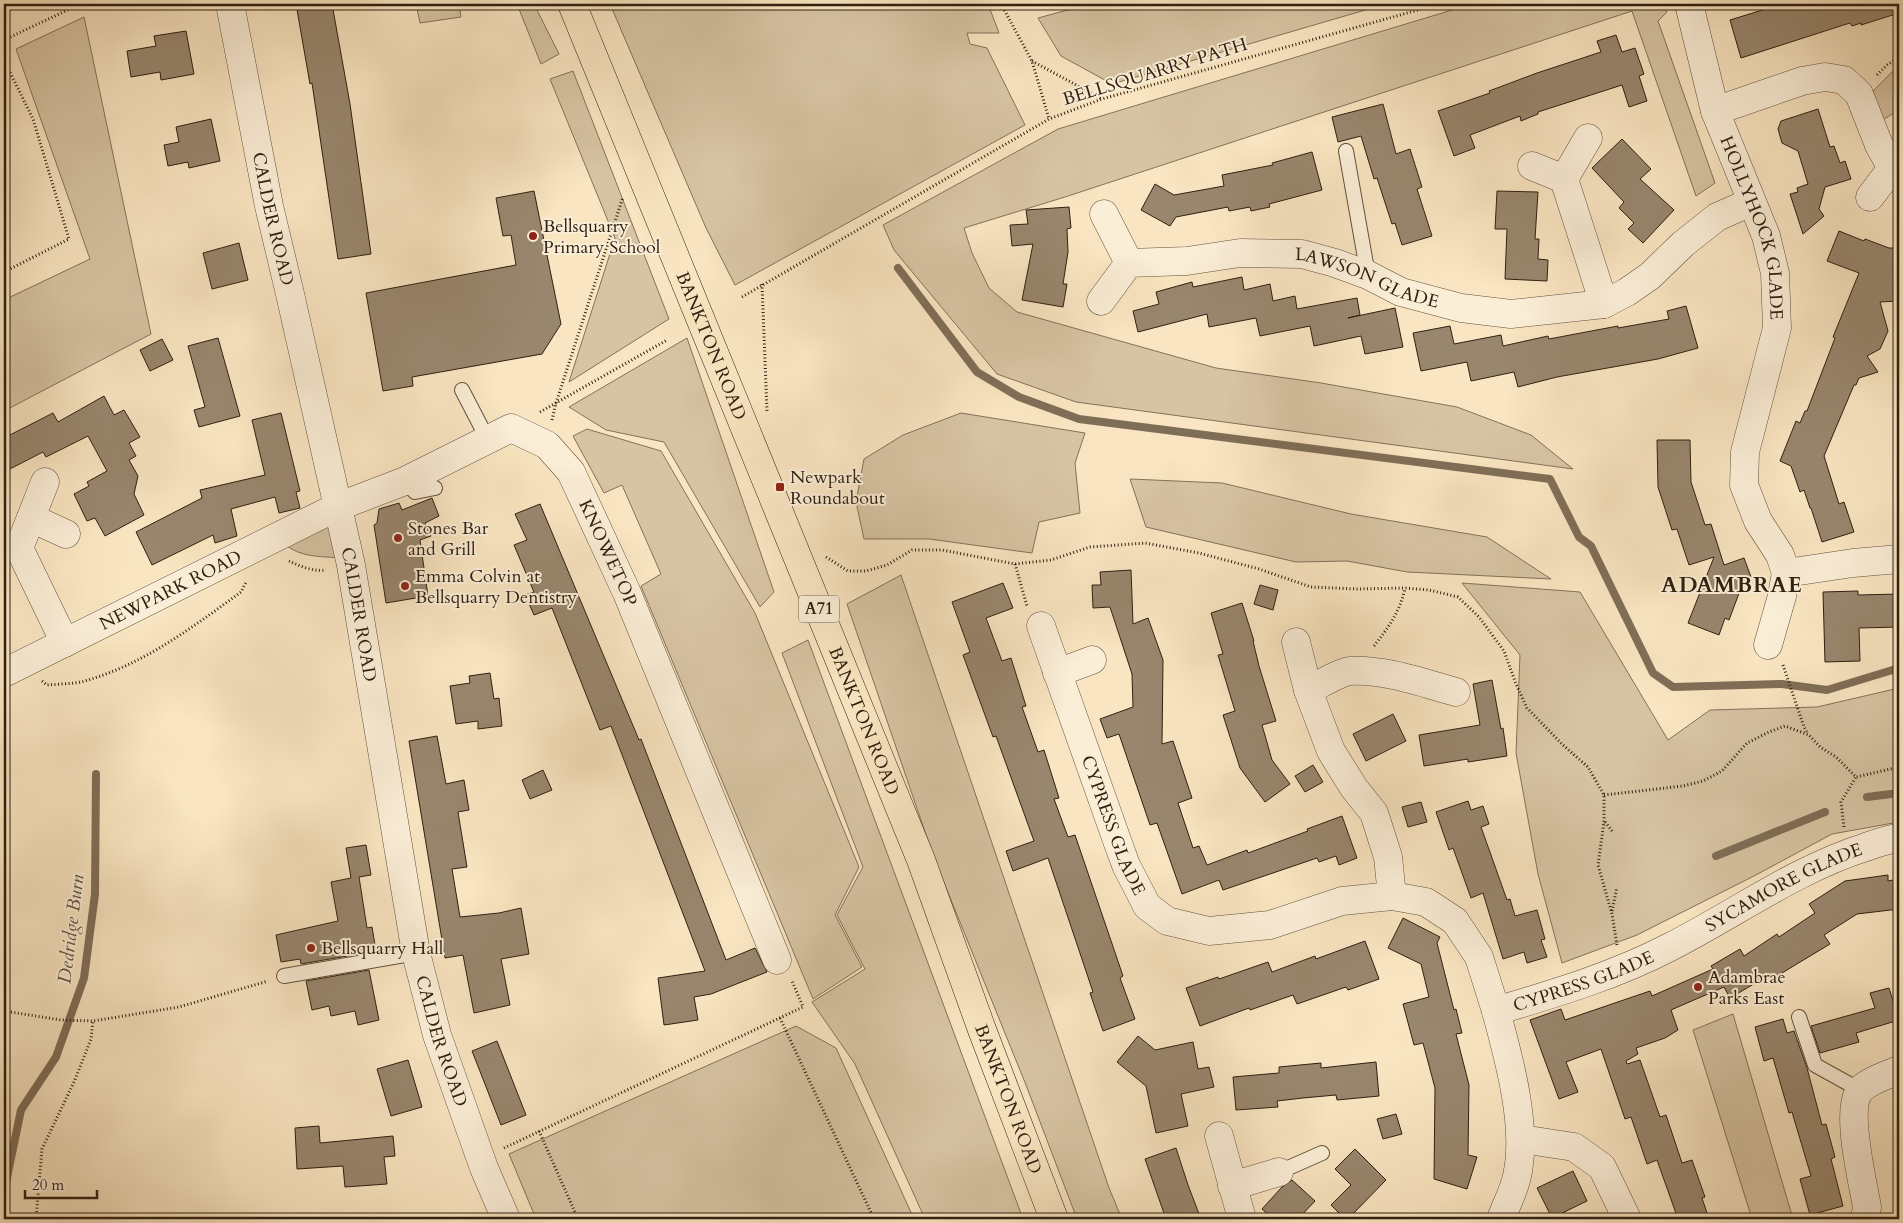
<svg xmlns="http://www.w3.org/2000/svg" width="1903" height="1223" viewBox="0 0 1903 1223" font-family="Cardo,serif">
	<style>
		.green { fill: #d7c4a3; stroke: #83725a }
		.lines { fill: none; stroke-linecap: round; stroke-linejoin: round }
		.stream { stroke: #7f6e57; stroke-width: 8 }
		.building { fill: #98866d; stroke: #2f2011 }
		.service-casing { stroke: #62513d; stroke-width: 16 }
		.minor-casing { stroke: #62513d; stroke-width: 29 }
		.primary-casing { stroke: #2f2011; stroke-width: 29 }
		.path { stroke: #2f2011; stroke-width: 3; stroke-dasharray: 1 2.5; stroke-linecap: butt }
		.service { stroke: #fbeed7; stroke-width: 14 }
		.minor { stroke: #fbeed7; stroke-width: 28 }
		.primary { stroke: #f9e5c1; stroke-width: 28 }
		.poi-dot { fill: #8f2418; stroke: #fbeed7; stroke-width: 2 }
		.labels { text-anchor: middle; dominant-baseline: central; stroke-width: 4; stroke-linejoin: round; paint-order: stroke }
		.shield { fill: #fbeed7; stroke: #6c5e4c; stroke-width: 1 }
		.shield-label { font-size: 16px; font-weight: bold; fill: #2f2011 }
		.street-label { font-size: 18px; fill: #2f2011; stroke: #fbeed7 }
		.poi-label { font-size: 18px; fill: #2f2011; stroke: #fbeed7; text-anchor: start }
		.water-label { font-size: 19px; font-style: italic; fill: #5e4e3a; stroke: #fbeed7 }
		.district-label { font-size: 22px; font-weight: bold; letter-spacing: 1px; fill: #2f2011; stroke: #fbeed7 }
	</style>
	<rect width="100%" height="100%" fill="#f9e5c1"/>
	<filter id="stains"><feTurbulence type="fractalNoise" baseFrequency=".004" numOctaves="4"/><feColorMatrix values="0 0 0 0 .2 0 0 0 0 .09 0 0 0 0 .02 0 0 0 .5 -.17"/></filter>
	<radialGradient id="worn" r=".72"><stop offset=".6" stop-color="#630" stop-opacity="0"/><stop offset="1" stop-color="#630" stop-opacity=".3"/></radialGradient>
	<g class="green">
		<polygon points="416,4 459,4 461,17 420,23"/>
		<polygon points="517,4 534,4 559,54 541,64"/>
		<polygon points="610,4 988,4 999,33 967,33 970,44 987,48 1025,125 735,285 706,228"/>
		<polygon points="1090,4 1386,4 1112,84 1061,56 1038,18"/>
		<polygon points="1472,4 1664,4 1667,12 1658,21 1715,183 1696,196 1632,11 1065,197 964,228 972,253 989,288 1017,312 1216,368 1321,383 1457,407 1531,435 1573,469 1076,402 997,374 894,250 883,225 1058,129"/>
		<polygon points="84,17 151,334 4,411 4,300 90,259 16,49"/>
		<polygon points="1899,68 1899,110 1876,124 1873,91 1894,70"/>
		<polygon points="573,71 669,319 569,382 615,238 550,79"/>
		<polygon points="687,338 774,592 760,607 664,442 606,430 569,407"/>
		<polygon points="961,413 1085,433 1075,463 1080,513 1039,522 1032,553 929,539 864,539 856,502 864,459 903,435"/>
		<polygon points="587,429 661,451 755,613 859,867 835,915 862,967 813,999 641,586 661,574 622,485 604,493 573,436"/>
		<polygon points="1130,479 1222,483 1351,514 1487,537 1551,579 1407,572 1347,561 1296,562 1146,527"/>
		<path d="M332,521L341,558C319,556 301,558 283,543Z"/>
		<polygon points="901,575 1109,1188 1122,1219 1077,1219 1026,1085 934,858 847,604"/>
		<polygon points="1462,583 1580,592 1668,740 1710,710 1817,707 1899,688 1899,822 1832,834 1754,876 1637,935 1562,963 1538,874 1516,753 1520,655"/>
		<polygon points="808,640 1023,1219 925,1219 855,1064 812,1002 865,969 837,915 863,867 782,653"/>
		<polygon points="1733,1014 1793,1219 1752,1219 1693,1030"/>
		<polygon points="796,1026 836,1048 914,1219 536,1219 509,1154"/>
	</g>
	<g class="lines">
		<g class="stream">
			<polyline points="898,268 977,372 1019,397 1079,419 1550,479 1579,537 1591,546 1653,673 1673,687 1782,684 1827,690 1899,668"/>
			<polyline points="1867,797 1899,793"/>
			<polyline points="1716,856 1825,812"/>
			<polyline points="4,1192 21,1110 56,1057 84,978 95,894 96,774"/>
		</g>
	</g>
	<g class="building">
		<polygon points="296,4 332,4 350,104 371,254 338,259 312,83 310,84"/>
		<polygon points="1782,4 1899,4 1899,13 1861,25 1861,23 1852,26 1850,23 1741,58 1730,20"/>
		<polygon points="186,31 194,74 161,80 160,72 131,77 127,51 156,46 154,36"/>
		<polygon points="1616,35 1622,52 1635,48 1644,74 1639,76 1647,101 1629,107 1622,85 1538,112 1538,114 1521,121 1520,116 1470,135 1475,148 1454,156 1438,111 1490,93 1489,91 1537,73 1601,52 1597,41"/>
		<polygon points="1383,104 1396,154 1410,149 1422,187 1417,189 1432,236 1402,245 1395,223 1392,224 1377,178 1374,179 1361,136 1338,142 1332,117"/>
		<polygon points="1818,109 1830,147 1834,146 1840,163 1845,161 1851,179 1825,187 1819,209 1824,216 1803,234 1790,194 1798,192 1797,188 1808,184 1798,151 1782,143 1778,129 1781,121"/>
		<polygon points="211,119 220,161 189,168 188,162 168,166 164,145 179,142 176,127"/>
		<polygon points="1622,139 1651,169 1640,179 1674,210 1643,243 1628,229 1634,223 1619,208 1624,202 1592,168"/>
		<polygon points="1312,152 1322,190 1269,204 1270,207 1251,211 1250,207 1229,211 1228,207 1176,217 1170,226 1141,210 1155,184 1174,195 1224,186 1222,175 1273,165 1272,163"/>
		<polygon points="534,191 561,324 542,354 412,377 413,386 383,391 366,293 516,265 511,235 503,236 496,198"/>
		<polygon points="1497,191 1538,192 1535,239 1539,239 1538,259 1548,260 1547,281 1505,279 1507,229 1495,229"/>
		<polygon points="1069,207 1071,228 1067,229 1068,252 1063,284 1067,284 1063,307 1022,300 1033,244 1012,246 1010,225 1028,224 1026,210"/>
		<polygon points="1839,231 1864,241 1865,239 1889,248 1899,248 1899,301 1880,302 1888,331 1880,349 1867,356 1878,372 1859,378 1856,385 1854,385 1824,456 1839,504 1844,502 1854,532 1822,542 1811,508 1810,508 1804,490 1800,492 1791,466 1780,461 1796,421 1800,423 1805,411 1807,411 1835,338 1833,337 1859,273 1827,261"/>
		<polygon points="239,243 248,280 212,289 203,253"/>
		<polygon points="1242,277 1244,290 1270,284 1273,301 1295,296 1297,309 1357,298 1360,315 1348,318 1395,308 1403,347 1365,354 1361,336 1314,346 1310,326 1260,336 1256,318 1209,327 1207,314 1138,332 1133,311 1159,304 1156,292 1192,282 1193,287"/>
		<polygon points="1686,306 1698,348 1658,359 1557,377 1518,387 1514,372 1471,381 1467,362 1421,371 1413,333 1450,326 1454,344 1501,335 1503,346 1548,336 1549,339 1618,326 1618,328 1669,319 1667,311"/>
		<polygon points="218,338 240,416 199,427 194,410 205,407 188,346"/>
		<polygon points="162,339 173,360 150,371 140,350"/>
		<polygon points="104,396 114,415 124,410 140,437 129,443 136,456 129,460 138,476 134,494 144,515 105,536 95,518 87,521 74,494 89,486 87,482 107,471 88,436 46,457 43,452 4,472 4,438 53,413 58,422"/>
		<polygon points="281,413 300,491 296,492 300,508 279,513 275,497 231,509 237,536 215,543 213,535 152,565 136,532 202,498 200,490 265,475 252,420"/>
		<polygon points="1657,440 1690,440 1691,482 1705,525 1711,524 1724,565 1744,558 1751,577 1744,580 1729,620 1725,618 1719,635 1688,623 1714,557 1689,565 1677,529 1672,530 1658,487"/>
		<polygon points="432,498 439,516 425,523 431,536 420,540 428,596 386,603 374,525 377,523 379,509 399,503 402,510"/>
		<polygon points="540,504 639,740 641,739 726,960 755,948 767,972 711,994 694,997 698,1020 664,1025 658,978 705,971 611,726 600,730 552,608 534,615 525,595 534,592 514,545 527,540 515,514"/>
		<polygon points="1131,570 1133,624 1148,618 1163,660 1162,744 1173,741 1192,798 1178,803 1193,848 1199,846 1207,865 1247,850 1248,853 1308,831 1307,829 1342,816 1357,858 1339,865 1336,856 1319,862 1317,858 1223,890 1219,880 1182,894 1157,823 1150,825 1119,734 1107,738 1100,719 1133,707 1132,674 1110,607 1093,608 1092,585 1101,585 1100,572"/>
		<polygon points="1003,583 1013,608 986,618 1002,661 1011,658 1026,706 1022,707 1038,752 1044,750 1059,798 1054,799 1068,837 1075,835 1123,976 1120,978 1135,1019 1103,1031 1090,993 1093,992 1048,858 1013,871 1006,851 1034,841 996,736 993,737 963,655 970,652 952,602"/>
		<polygon points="1260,585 1278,590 1273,610 1254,604"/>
		<polygon points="1858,591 1858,595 1899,594 1899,627 1859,628 1860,661 1825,662 1823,592"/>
		<polygon points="1242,603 1254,641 1253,641 1259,666 1276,721 1262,725 1272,760 1290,784 1265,802 1240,768 1223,715 1235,711 1218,655 1223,654 1211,613"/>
		<polygon points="490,673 494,699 499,698 502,726 478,729 478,721 456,724 450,686 470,683 469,676"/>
		<polygon points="1492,680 1501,729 1503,728 1507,756 1468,762 1468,759 1424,766 1419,735 1480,725 1473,684"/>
		<polygon points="1393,714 1406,741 1366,761 1353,734"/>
		<polygon points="437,736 446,784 464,780 469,810 458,812 467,867 452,869 460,917 499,913 521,908 529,954 501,959 510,1005 474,1013 463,955 445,958 409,741"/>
		<polygon points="1313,765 1323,782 1305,792 1295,776"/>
		<polygon points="543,770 552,790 530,799 522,780"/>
		<polygon points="1468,801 1471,810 1483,806 1489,824 1481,827 1507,900 1510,899 1515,916 1537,910 1545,939 1541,940 1547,957 1527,963 1524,952 1503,959 1483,893 1471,898 1453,848 1449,850 1436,812"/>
		<polygon points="1421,802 1427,822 1408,827 1402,807"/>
		<polygon points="366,845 371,875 359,877 367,928 372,927 376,951 301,964 300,959 281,962 276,935 338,921 331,882 351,878 346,848"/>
		<polygon points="1888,875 1888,881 1899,879 1899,909 1857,914 1824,935 1830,944 1772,979 1769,975 1730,998 1724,987 1671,1010 1678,1030 1665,1038 1636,1048 1638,1054 1626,1061 1627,1064 1640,1060 1660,1117 1666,1115 1682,1163 1692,1160 1705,1197 1702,1198 1709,1219 1678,1219 1657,1160 1647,1164 1631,1117 1625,1119 1601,1049 1566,1062 1578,1092 1559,1099 1530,1020 1561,1009 1565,1020 1650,991 1652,996 1713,969 1711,966 1740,949 1744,956 1777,934 1779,937 1815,913 1809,904 1845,881"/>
		<polygon points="1403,918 1440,937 1437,943 1454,1010 1456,1009 1462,1033 1456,1034 1469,1085 1468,1155 1477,1157 1467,1189 1434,1179 1435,1088 1423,1043 1414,1045 1403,1004 1429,997 1421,964 1388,948"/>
		<polygon points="1365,941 1379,979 1348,990 1346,987 1297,1004 1293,995 1250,1010 1249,1008 1200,1026 1186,988 1218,977 1219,979 1268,962 1272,972 1315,956 1316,959"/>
		<polygon points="369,970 379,1020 358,1025 355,1011 331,1016 329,1006 312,1010 306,981"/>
		<polygon points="1889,988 1899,1020 1856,1033 1859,1042 1820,1053 1811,1026 1875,1008 1870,993"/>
		<polygon points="1783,1019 1787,1033 1794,1031 1807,1068 1822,1125 1826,1124 1835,1157 1831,1159 1843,1206 1810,1215 1800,1179 1811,1176 1792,1112 1789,1113 1773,1058 1764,1061 1755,1027"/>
		<polygon points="1138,1036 1155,1050 1193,1042 1198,1069 1209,1067 1214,1087 1181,1094 1188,1126 1156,1133 1146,1086 1117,1062"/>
		<polygon points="497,1041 526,1115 501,1125 472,1051"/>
		<polygon points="408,1060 422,1107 391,1116 377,1069"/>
		<polygon points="1376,1062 1379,1096 1337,1100 1336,1095 1303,1098 1277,1101 1278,1107 1236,1110 1233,1077 1279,1073 1279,1067 1321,1063 1321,1068"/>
		<polygon points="1396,1114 1402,1134 1383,1139 1377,1119"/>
		<polygon points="319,1126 320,1143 393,1136 395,1156 384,1157 387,1184 345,1187 343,1166 297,1169 295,1128"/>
		<polygon points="1176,1148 1188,1185 1201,1219 1166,1219 1145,1159"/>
		<polygon points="1355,1149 1386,1180 1348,1219 1345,1219 1331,1205 1351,1185 1335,1169"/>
		<polygon points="1573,1171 1587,1201 1552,1218 1537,1188"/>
		<polygon points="1292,1180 1315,1201 1298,1219 1273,1219 1262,1209 1282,1187"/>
	</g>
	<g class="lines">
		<defs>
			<g id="service">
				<polyline points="1346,151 1368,275"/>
				<polyline points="462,390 488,440"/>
				<polyline points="405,481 415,492 435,488"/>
				<polyline points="284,976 416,953"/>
				<polyline points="1799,1017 1815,1065 1860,1090"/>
				<polyline points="1279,1172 1322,1153"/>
			</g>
			<g id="minor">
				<path id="s1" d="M230,4L269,206L290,294L351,565L416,953L437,1035L484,1168L506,1219"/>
				<path id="s2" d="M1689,4L1715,111L1766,236L1775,273L1777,328L1745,452L1744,485L1758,521L1780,555L1786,573L1853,563L1899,559"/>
				<polyline points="1715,111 1802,81 1825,77 1844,80 1859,94 1879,145 1892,168 1899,170"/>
				<polyline points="1532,166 1564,179 1604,304"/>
				<polyline points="1564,179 1588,138"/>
				<polyline points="1870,197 1892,168"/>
				<polyline points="1104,214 1129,263"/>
				<path id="s3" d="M1101,301L1129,263L1187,261L1240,253L1302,254L1335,263L1368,275L1401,292L1461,308L1511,314L1604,304L1627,292L1650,276L1683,244L1717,217L1751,202"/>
				<polyline points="45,482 19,548 65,643"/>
				<polyline points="31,518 66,534"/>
				<path id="s4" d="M1041,626L1119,846L1126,865L1147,906L1167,921L1209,931L1270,925L1342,901L1392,896L1426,902L1455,921L1479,957L1496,1011"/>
				<polyline points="1296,642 1308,690 1331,751 1354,788 1374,813 1388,857 1392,896"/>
				<polyline points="1768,645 1782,596 1786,573"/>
				<path id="s5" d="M4,673L337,507L405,481L511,428L547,445L571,472L627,593L777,960"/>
				<polyline points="1057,673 1092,660"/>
				<path d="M1308,690C1319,685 1340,672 1350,671C1385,669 1423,683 1456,692"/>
				<polyline points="1219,1136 1242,1219"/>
				<polyline points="1521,1139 1574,1147 1602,1167 1627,1219"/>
				<polyline points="1232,1186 1279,1172"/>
				<path id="s6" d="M1501,1219C1506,1205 1514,1191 1517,1176C1528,1127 1509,1059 1496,1011C1556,993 1614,976 1670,947C1735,914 1796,869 1866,847C1877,843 1888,839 1899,838"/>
				<path d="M1865,1219L1867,1207C1863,1183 1844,1107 1861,1089C1871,1080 1887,1075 1899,1070"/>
			</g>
			<g id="primary">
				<path id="s7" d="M572,4L921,860L981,1027L1054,1219"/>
			</g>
		</defs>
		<use href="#service" class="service-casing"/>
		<use href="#minor" class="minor-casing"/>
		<use href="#primary" class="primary-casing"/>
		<g class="path">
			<polyline points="1001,4 1032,61 1049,119"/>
			<polyline points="4,40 80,4"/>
			<polyline points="4,60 33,119 69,239 4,272"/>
			<polyline points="1032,61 1102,99"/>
			<polyline points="1877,75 1887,65 1899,58"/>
			<polyline points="762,284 767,411"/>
			<polyline points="742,297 1049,119 1102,99 1439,4"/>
			<polyline points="540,412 667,340"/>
			<polyline points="552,420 556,403 623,197"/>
			<polyline points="826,557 848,571 866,571 887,565 912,550 942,550 1015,564 1051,560 1090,547 1145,543 1199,553 1259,569 1311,587 1357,589 1405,588 1429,590 1458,597 1479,617 1504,651 1516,684 1527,708 1563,745 1588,767 1604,795 1604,822 1598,865 1612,914 1617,945"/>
			<path d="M289,561C300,566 313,572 326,570"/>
			<polyline points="1015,564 1027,606"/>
			<path d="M1374,646C1388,628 1400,612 1405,588"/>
			<polyline points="1783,665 1804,727 1808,734"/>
			<path d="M42,681L47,685C58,684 70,684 81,682C142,666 191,628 241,592L246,582"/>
			<polyline points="1604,795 1683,786 1703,781 1722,771 1747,743 1769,732 1785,726 1809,735 1820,747 1836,757 1856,777 1899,767"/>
			<polyline points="1605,822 1613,832"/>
			<polyline points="1844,827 1841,802 1856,777"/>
			<polyline points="1612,911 1617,887"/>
			<polyline points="4,1011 61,1020 93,1021 179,1007 268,981"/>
			<polyline points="780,1018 874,1219"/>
			<polyline points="539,1131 578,1219"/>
			<polyline points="504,1148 803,1007 792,981"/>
			<polyline points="36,1219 42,1149 74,1082 91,1039 93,1021"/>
		</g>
		<use href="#service" class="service"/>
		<use href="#minor" class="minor"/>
		<use href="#primary" class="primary"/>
	</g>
	<g class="poi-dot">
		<circle cx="533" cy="236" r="5"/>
		<rect x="775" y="482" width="10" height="10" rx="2.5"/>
		<circle cx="398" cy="538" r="5"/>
		<circle cx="405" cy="586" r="5"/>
		<circle cx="311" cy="948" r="5"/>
		<circle cx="1698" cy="987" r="5"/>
	</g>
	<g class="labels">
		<rect class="shield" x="799" y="595.5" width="40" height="27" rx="4"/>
		<g class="shield-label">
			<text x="819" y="609">A71</text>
		</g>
		<g class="street-label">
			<text transform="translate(1155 72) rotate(-17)">BELLSQUARRY PATH</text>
			<text stroke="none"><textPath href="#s1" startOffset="219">CALDER ROAD</textPath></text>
			<text stroke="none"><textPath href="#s2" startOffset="234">HOLLYHOCK GLADE</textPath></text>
			<text stroke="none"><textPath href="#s3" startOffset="290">LAWSON GLADE</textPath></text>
			<text stroke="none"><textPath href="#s7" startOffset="369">BANKTON ROAD</textPath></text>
			<text stroke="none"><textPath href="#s5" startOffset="728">KNOWETOP</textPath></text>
			<text stroke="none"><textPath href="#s5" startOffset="186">NEWPARK ROAD</textPath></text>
			<text stroke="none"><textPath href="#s1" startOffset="624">CALDER ROAD</textPath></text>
			<text stroke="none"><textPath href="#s7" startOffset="774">BANKTON ROAD</textPath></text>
			<text stroke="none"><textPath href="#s4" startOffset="212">CYPRESS GLADE</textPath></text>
			<text stroke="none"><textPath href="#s6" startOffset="528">SYCAMORE GLADE</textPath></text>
			<text stroke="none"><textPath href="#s6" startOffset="306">CYPRESS GLADE</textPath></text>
			<text stroke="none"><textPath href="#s1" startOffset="1059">CALDER ROAD</textPath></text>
			<text stroke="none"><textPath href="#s7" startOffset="1179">BANKTON ROAD</textPath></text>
		</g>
		<g class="poi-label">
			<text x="543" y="226">Bellsquarry<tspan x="543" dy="21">Primary School</tspan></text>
			<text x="790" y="477">Newpark<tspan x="790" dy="21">Roundabout</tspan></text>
			<text x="408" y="528">Stones Bar<tspan x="408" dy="21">and Grill</tspan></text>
			<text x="415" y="576">Emma Colvin at<tspan x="415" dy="21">Bellsquarry Dentistry</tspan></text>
			<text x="321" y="948">Bellsquarry Hall</text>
			<text x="1708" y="977">Adambrae<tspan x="1708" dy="21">Parks East</tspan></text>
		</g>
		<g class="water-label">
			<text transform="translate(71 929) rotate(-83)">Dedridge Burn</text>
		</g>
		<g class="district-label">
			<text x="1732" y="585">ADAMBRAE</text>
		</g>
	</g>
	<rect width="1903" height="1223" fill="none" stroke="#f9e5c1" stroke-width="20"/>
	<rect x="5" y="5" width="1893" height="1213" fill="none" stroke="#2f2011" stroke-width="2.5"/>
	<rect x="10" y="10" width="1883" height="1203" fill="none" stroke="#2f2011"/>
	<path d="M25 1190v8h72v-8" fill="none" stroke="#2f2011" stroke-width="2.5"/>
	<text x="32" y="1190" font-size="15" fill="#2f2011" stroke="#fbeed7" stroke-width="4" paint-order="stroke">20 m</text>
	<rect width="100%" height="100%" filter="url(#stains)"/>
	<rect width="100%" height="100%" fill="url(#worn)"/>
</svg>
